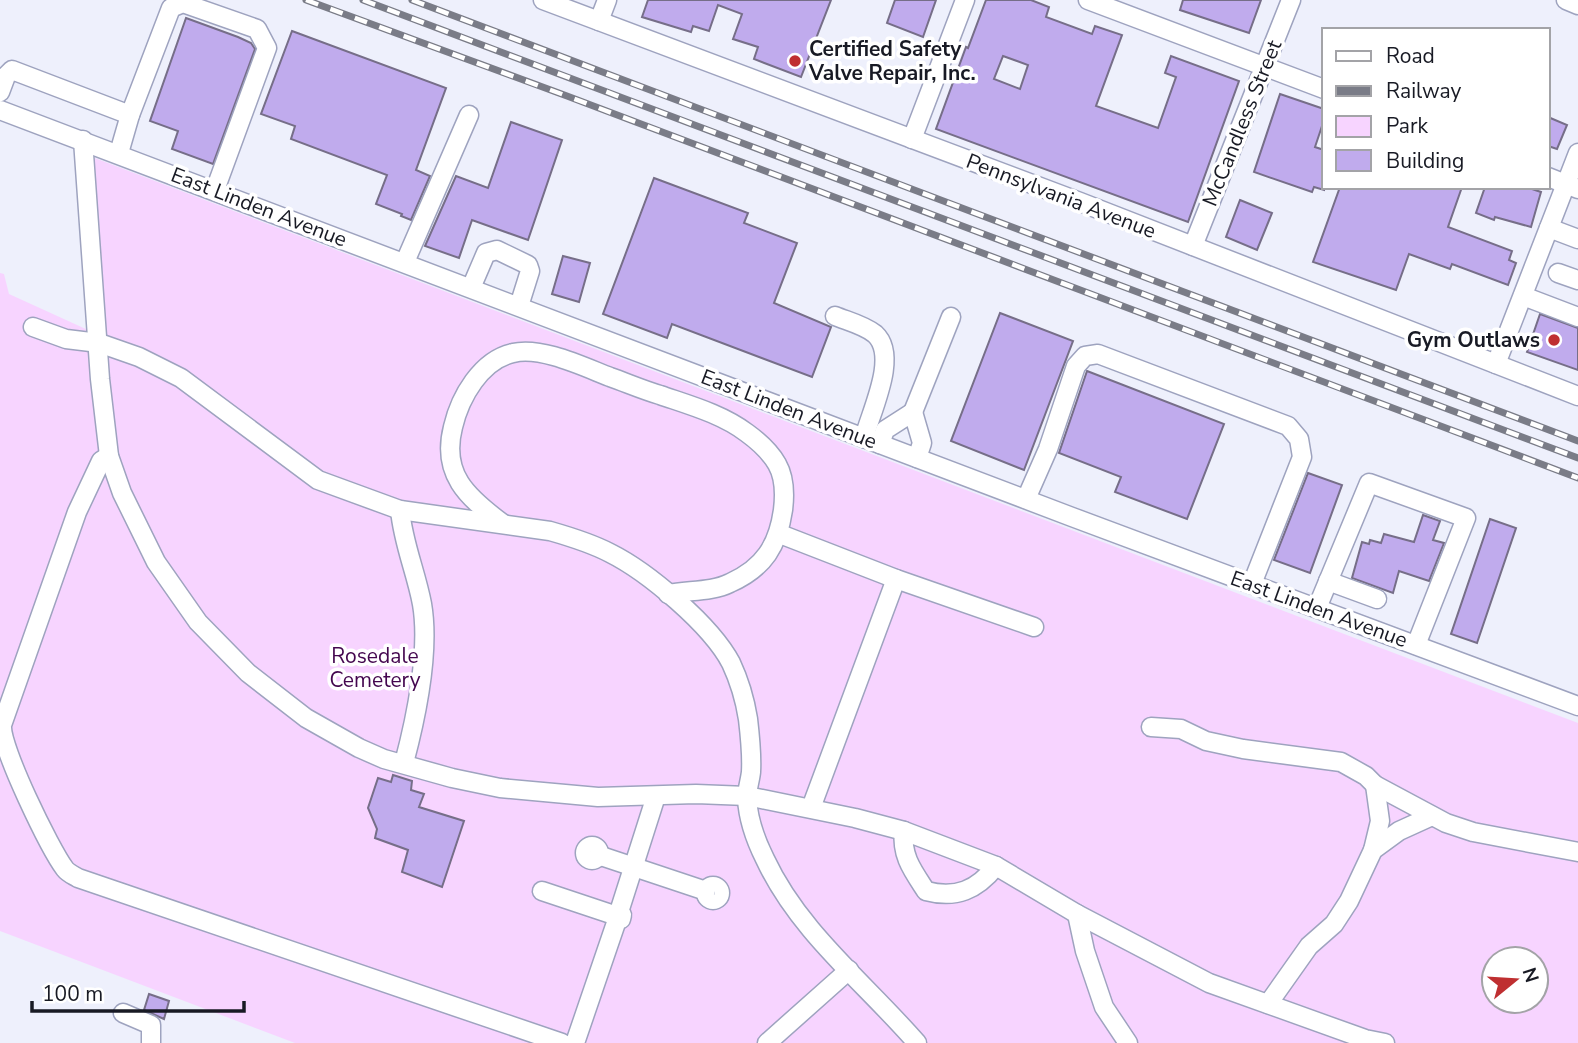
<svg xmlns="http://www.w3.org/2000/svg" width="1578" height="1043" viewBox="0 0 1578 1043" font-family="'Nunito Sans',sans-serif">
	<style>
		.green { fill: #f7d4ff; fill-rule: evenodd }
		.building { fill: #c0abed; stroke: #766e88; stroke-width: 2; fill-rule: evenodd }
		.lines { fill: none; stroke-linecap: round; stroke-linejoin: round }
		.minor-casing { stroke: #9ea3bf; stroke-width: 21 }
		.minor { stroke: #fff; stroke-width: 18 }
		.rail-casing { stroke: #7a7c87; stroke-width: 7 }
		.rail { stroke: #fff; stroke-width: 4.5; stroke-dasharray: 13; stroke-linecap: butt }
		.poi-dot { fill: #bf2f31; stroke: #fff; stroke-width: 2.5 }
		.labels { text-anchor: middle; dominant-baseline: central; stroke-width: 7; stroke-linejoin: round; paint-order: stroke }
		.poi-label { font-size: 21px; font-weight: bold; fill: #181a24; stroke: #fff; text-anchor: start }
		.street-label { font-size: 21px; fill: #181a24; stroke: #fff }
		.park-label { font-size: 21px; fill: #43064e; stroke: #fff }
	</style>
	<rect width="100%" height="100%" fill="#eef0fc"/>
	<path class="green" d="M79,152L1578,723V1043H295L0,931V273L4,274L9,294L88,330ZM1494,959H1536V1001H1494Z"/>
	<g class="building">
		<polygon points="648,0 831,0 801,77 754,59 758,47 733,39 742,14 718,5 709,31 693,26 691,32 642,17"/>
		<polygon points="895,0 936,0 923,37 887,23"/>
		<path d="M986,0H1031L1049,7L1046,17L1092,34L1095,26L1122,35L1096,106L1158,128L1176,77L1165,73L1171,56L1239,81L1188,222L936,129L966,47L968,48ZM1003,56L1028,65L1020,89L994,79Z"/>
		<polygon points="1183,0 1261,0 1249,33 1180,10"/>
		<polygon points="186,18 238,37 251,43 255,49 213,164 172,149 178,131 150,121"/>
		<polygon points="292,31 446,88 416,170 430,176 411,220 401,216 402,214 376,204 387,175 291,139 295,126 261,114"/>
		<polygon points="1280,94 1324,109 1324,120 1315,147 1324,150 1324,190 1314,187 1312,192 1254,172"/>
		<polygon points="1548,117 1567,125 1557,149 1548,146"/>
		<polygon points="511,122 562,140 528,240 472,220 459,258 425,246 456,176 488,188"/>
		<polygon points="654,178 748,213 744,223 797,243 774,303 831,327 812,377 672,324 667,338 603,314"/>
		<polygon points="1340,187 1462,187 1448,227 1512,251 1509,260 1516,263 1508,285 1452,264 1450,269 1409,254 1396,290 1313,262"/>
		<polygon points="1485,187 1526,187 1541,192 1531,227 1495,217 1494,220 1476,213"/>
		<polygon points="1240,200 1272,213 1257,250 1226,237"/>
		<polygon points="563,256 590,263 579,302 552,294"/>
		<polygon points="1000,313 1073,341 1024,470 951,441"/>
		<polygon points="1540,314 1578,328 1578,370 1527,352"/>
		<polygon points="1087,371 1224,424 1187,519 1115,492 1121,477 1059,453"/>
		<polygon points="1308,473 1342,485 1310,573 1274,560"/>
		<polygon points="1423,515 1440,521 1433,540 1444,543 1429,581 1399,571 1393,593 1352,578 1362,542 1369,544 1370,540 1381,543 1384,534 1414,542"/>
		<polygon points="1490,519 1516,528 1477,643 1451,634"/>
		<polygon points="393,775 412,781 411,790 424,794 419,807 464,821 442,887 402,872 408,850 375,838 377,829 368,808 378,778 391,782"/>
		<polygon points="149,994 169,1001 164,1019 144,1010"/>
	</g>
	<g class="lines">
		<defs>
			<g id="minor">
				<polyline points="543,0 1080,202 1578,396"/>
				<polyline points="1088,0 1324,89"/>
				<polyline points="1566,0 1578,5"/>
				<polyline points="599,21 607,0"/>
				<polyline points="0,92 6,76 12,70 130,115"/>
				<polyline points="0,110 1072,517 1578,706"/>
				<polyline points="912,139 965,0"/>
				<polyline points="83,140 100,379 109,456 122,493 156,562 198,622 248,673 306,718 359,748 384,759 452,778 500,788 598,797 696,794 747,796 855,818 904,831 996,866 1077,914 1209,983 1365,1039 1385,1043"/>
				<polyline points="119,153 130,115 171,8 183,3 257,29 267,48 215,190"/>
				<polyline points="1548,177 1578,189"/>
				<polyline points="1549,228 1578,239"/>
				<polyline points="1193,246 1291,0"/>
				<polyline points="405,262 469,115"/>
				<polyline points="1558,273 1578,280"/>
				<polyline points="471,288 486,253 497,250 528,265 530,271 519,306"/>
				<polyline points="1523,296 1578,317"/>
				<path d="M835,316C847,321 864,325 875,334C899,356 871,411 864,438"/>
				<path d="M33,327L66,339L99,343L139,357L181,378L318,480L400,510L550,531C571,537 591,543 610,553C648,572 711,625 731,663C739,680 745,700 748,719C750,736 752,755 751,772C750,781 747,789 747,798C748,819 756,841 765,859C799,932 865,983 917,1043"/>
				<polyline points="1496,364 1578,153"/>
				<polyline points="913,412 951,317"/>
				<polyline points="880,444 885,430 913,412 922,443 917,458"/>
				<path d="M109,456L101,461L77,512L2,725C0,747 50,849 65,869C68,873 73,875 78,878L562,1043"/>
				<polyline points="1026,499 1048,449 1076,366 1085,356 1098,354 1288,426 1299,439 1302,457 1252,584"/>
				<path d="M400,510C403,543 416,572 422,604C430,650 416,718 404,763"/>
				<path d="M502,523C467,497 441,474 453,427C460,397 481,360 513,353C541,346 584,367 610,377C627,383 643,390 660,395C689,405 722,414 747,433C758,441 770,452 777,464C785,478 785,494 783,510C778,545 764,568 730,583C712,592 688,590 668,594"/>
				<polyline points="780,534 896,579 1034,627"/>
				<polyline points="1328,581 1377,599"/>
				<polyline points="1317,608 1369,483 1466,518 1416,645"/>
				<polyline points="1151,727 1181,729 1206,741 1243,749 1341,762 1366,776 1375,785 1446,823 1473,832 1578,852"/>
				<polyline points="811,808 896,579"/>
				<path d="M904,831C901,856 913,871 926,891C956,899 977,890 996,866"/>
				<circle cx="592" cy="853" r="7"/>
				<polyline points="1373,850 1380,821 1375,785"/>
				<polyline points="598,855 706,891"/>
				<circle cx="713" cy="893" r="7"/>
				<polyline points="542,891 614,915 617,920 621,919 622,915"/>
				<polyline points="619,912 656,796"/>
				<polyline points="1077,914 1085,951 1104,1007 1128,1043"/>
				<polyline points="1268,1004 1309,946 1334,924 1349,901 1373,850 1399,831 1432,816"/>
				<polyline points="123,1013 151,1025 151,1043"/>
				<polyline points="575,1043 617,920"/>
				<polyline points="767,1043 849,970"/>
			</g>
		</defs>
		<use href="#minor" class="minor-casing"/>
		<use href="#minor" class="minor"/>
		<defs>
			<g id="rail">
				<polyline points="306,0 567,96 1578,478"/>
				<polyline points="363,0 1578,458"/>
				<polyline points="412,0 1578,441"/>
			</g>
		</defs>
		<use href="#rail" class="rail-casing"/>
		<use href="#rail" class="rail"/>
	</g>
	<g class="poi-dot">
		<circle cx="795" cy="61" r="7"/>
		<circle cx="1554" cy="340" r="7"/>
	</g>
	<g class="labels">
		<g class="poi-label">
			<text x="809" y="49">Certified Safety<tspan x="809" dy="24">Valve Repair, Inc.</tspan></text>
			<text x="1540" y="340" text-anchor="end">Gym Outlaws</text>
		</g>
		<g class="street-label">
			<text transform="translate(1242 123) rotate(-68)">McCandless Street</text>
			<text transform="translate(1061 196) rotate(21)">Pennsylvania Avenue</text>
			<text transform="translate(259 207) rotate(21)">East Linden Avenue</text>
			<text transform="translate(789 409) rotate(21)">East Linden Avenue</text>
			<text transform="translate(1319 609) rotate(20)">East Linden Avenue</text>
		</g>
		<g class="park-label">
			<text x="375" y="656">Rosedale<tspan x="375" dy="24">Cemetery</tspan></text>
		</g>
	</g>
	<rect x="1322" y="28" width="228" height="161" fill="#ffffff" stroke="#a3a3a7" stroke-width="2"/>
	<rect x="1336" y="51" width="35" height="10" fill="#ffffff" stroke="#a3a3a7" stroke-width="2"/>
	<text x="1386" y="63" font-size="21" fill="#181a24">Road</text>
	<rect x="1336" y="86" width="35" height="10" fill="#7a7c87" stroke="#a3a3a7" stroke-width="2"/>
	<text x="1386" y="98" font-size="21" fill="#181a24">Railway</text>
	<rect x="1336" y="116" width="35" height="21" fill="#f7d4ff" stroke="#a3a3a7" stroke-width="2"/>
	<text x="1386" y="133" font-size="21" fill="#181a24">Park</text>
	<rect x="1336" y="150" width="35" height="21" fill="#c0abed" stroke="#a3a3a7" stroke-width="2"/>
	<text x="1386" y="168" font-size="21" fill="#181a24">Building</text>
	<g transform="translate(1515 980) rotate(72)"><circle r="33" fill="#ffffff" stroke="#a3a3a7" stroke-width="2"/>
	<path d="M0-5L12 26L0 18L-12 26Z" fill="#bf2f31"/>
	<text y="-10" font-size="19" font-weight="bold" text-anchor="middle" fill="#181a24">N</text>
	</g>
	<path d="M32 1001v10h212v-10" fill="none" stroke="#181a24" stroke-width="3.5"/>
	<text x="42" y="1001" font-size="21" fill="#181a24" stroke="#ffffff" stroke-width="5" paint-order="stroke">100 m</text>
</svg>
